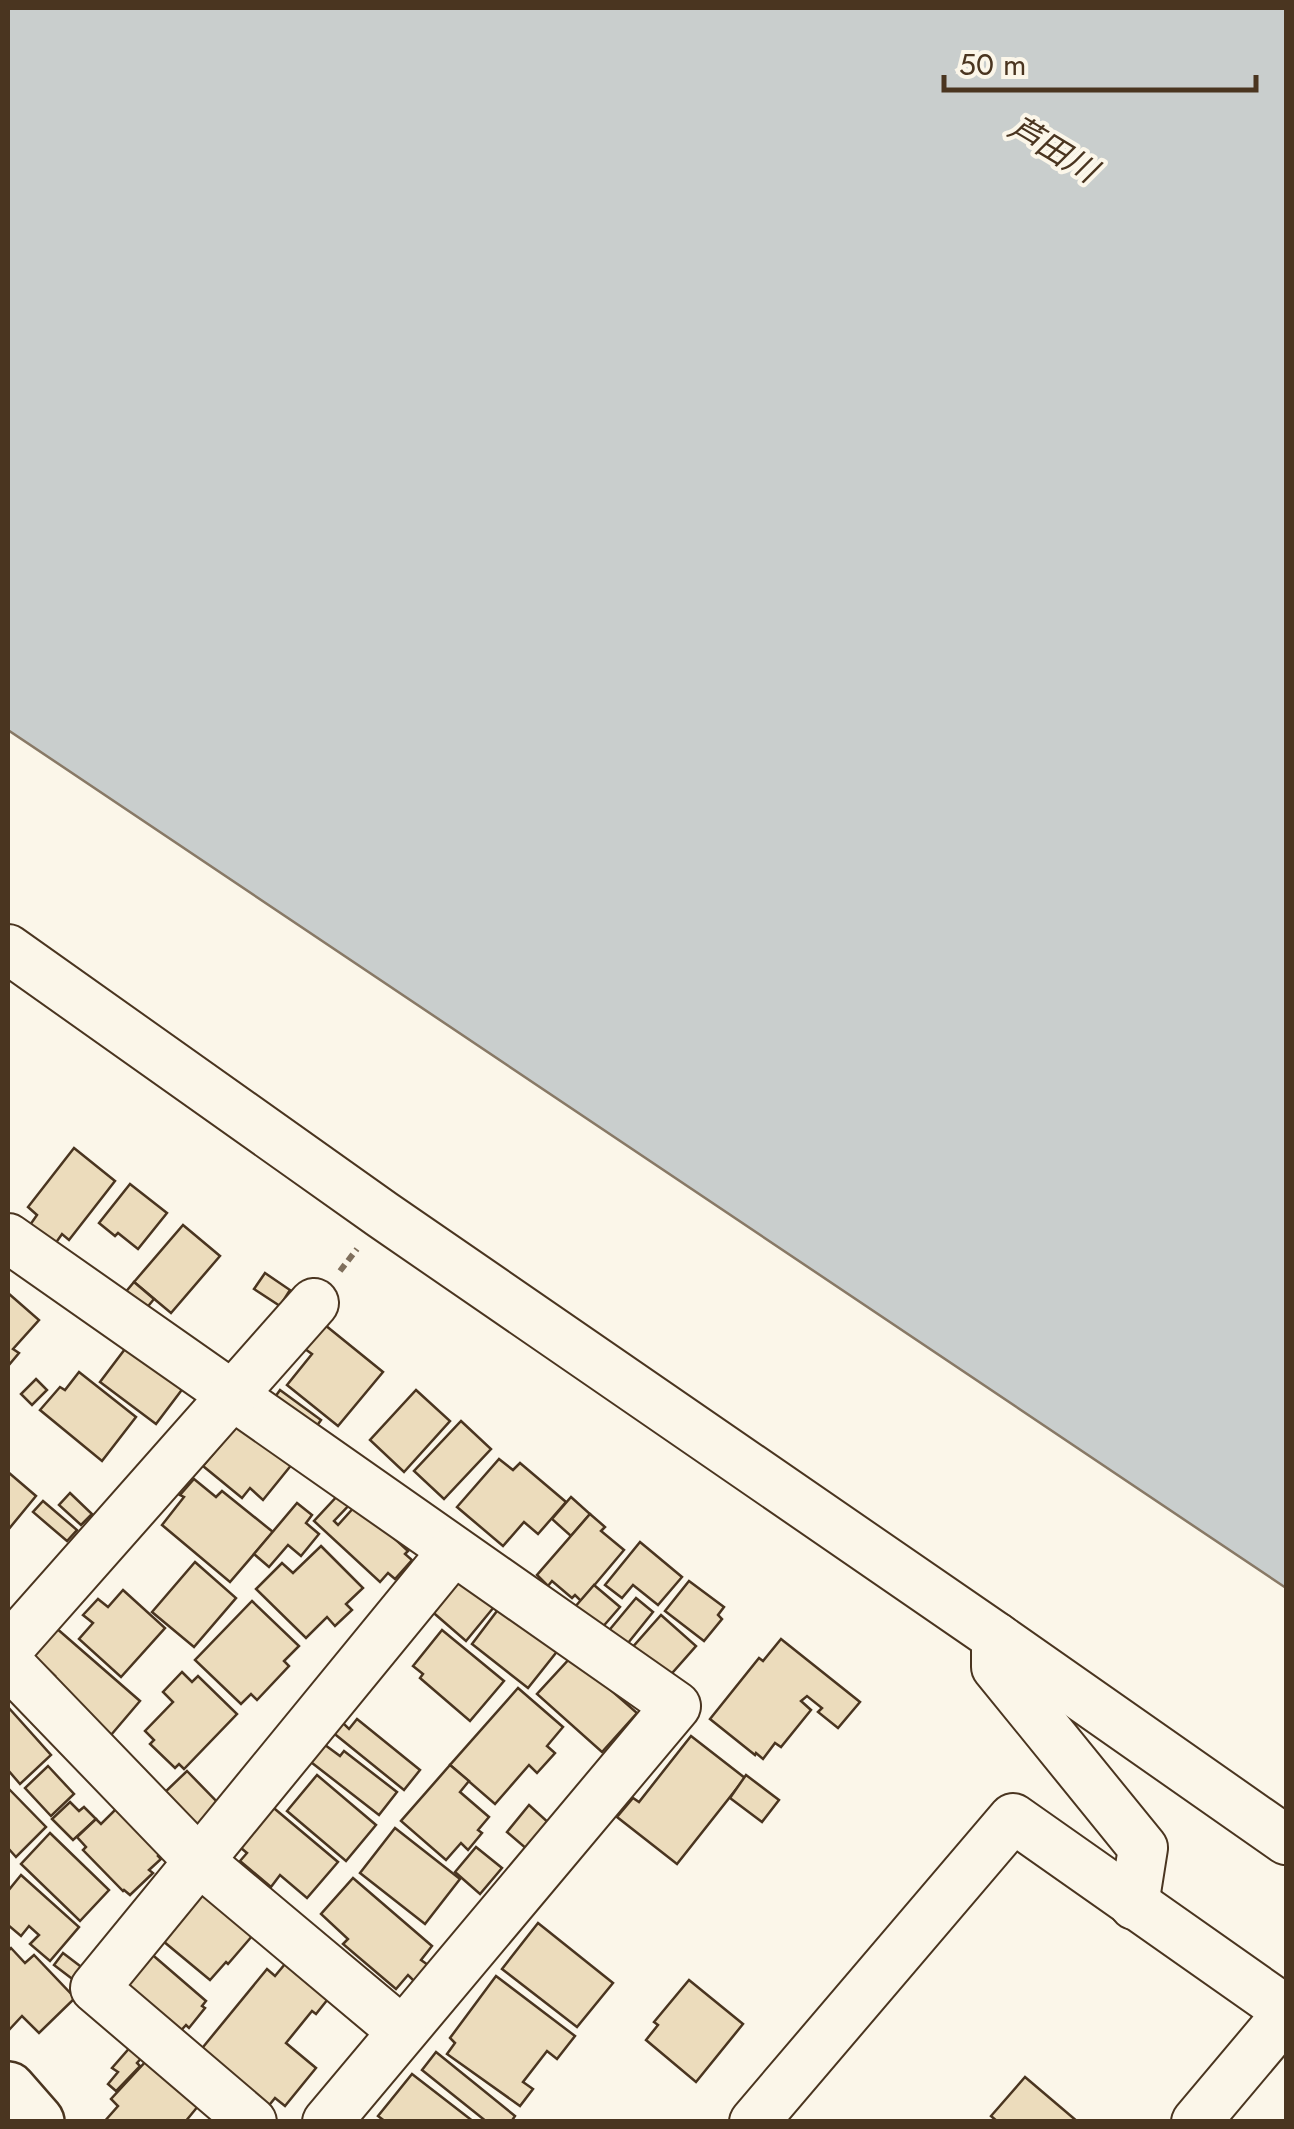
<svg xmlns="http://www.w3.org/2000/svg" width="1294" height="2129" viewBox="0 0 1294 2129" font-family="Jost,'Noto Sans JP',sans-serif">
	<style>
		.water { fill: #c9cecd; stroke: #887966; stroke-width: 2.5 }
		.building { fill: #ecdcbc; stroke: #4a3520; stroke-width: 2.5 }
		.lines { fill: none; stroke-linecap: round; stroke-linejoin: round }
		.minor-casing { stroke: #4a3520; stroke-width: 52 }
		.major-casing { stroke: #4a3520; stroke-width: 60 }
		.path { stroke: #7f6f5c; stroke-width: 6; stroke-dasharray: 8 5; stroke-linecap: butt }
		.minor { stroke: #fbf6e9; stroke-width: 48 }
		.major { stroke: #fbf6e9; stroke-width: 55 }
		.labels { text-anchor: middle; dominant-baseline: central; stroke-width: 8; stroke-linejoin: round; paint-order: stroke }
		.water-label { font-size: 32px; font-style: italic; fill: #4a3520; stroke: #fbf6e9 }
	</style>
	<rect width="100%" height="100%" fill="#fbf6e9"/>
	<polygon class="water" points="8,8 1286,8 1286,1588 8,730"/>
	<g class="building">
		<polygon points="74,1148 115,1181 69,1240 62,1234 55,1244 30,1225 37,1215 28,1207"/>
		<polygon points="130,1184 167,1213 138,1249 118,1233 115,1236 99,1223"/>
		<polygon points="183,1225 220,1256 171,1313 134,1282"/>
		<polygon points="265,1273 290,1290 280,1306 254,1289"/>
		<polygon points="134,1282 154,1299 145,1310 119,1300"/>
		<polygon points="8,1293 39,1320 13,1349 19,1353 8,1366"/>
		<polygon points="325,1325 383,1372 338,1426 287,1385 312,1354 305,1349"/>
		<polygon points="128,1345 184,1387 156,1424 100,1382"/>
		<polygon points="79,1372 136,1417 102,1461 40,1410 60,1387 65,1390"/>
		<polygon points="36,1379 47,1390 32,1405 21,1394"/>
		<polygon points="280,1390 321,1420 311,1434 270,1404"/>
		<polygon points="416,1390 450,1421 404,1472 370,1440"/>
		<polygon points="242,1420 293,1463 263,1500 250,1488 242,1498 203,1466"/>
		<polygon points="461,1421 491,1449 444,1499 414,1471"/>
		<polygon points="499,1459 513,1470 520,1463 566,1502 538,1534 524,1522 503,1546 457,1507"/>
		<polygon points="8,1472 36,1496 8,1530"/>
		<polygon points="194,1479 216,1497 222,1491 273,1532 230,1582 162,1525 184,1497 180,1495"/>
		<polygon points="341,1492 352,1502 334,1521 338,1525 357,1504 408,1551 405,1554 412,1560 395,1579 388,1573 380,1582 314,1521"/>
		<polygon points="70,1493 92,1514 81,1525 59,1505"/>
		<polygon points="571,1497 590,1514 571,1536 552,1519"/>
		<polygon points="43,1501 77,1530 67,1541 33,1512"/>
		<polygon points="297,1503 312,1515 306,1523 319,1534 301,1556 288,1545 269,1567 254,1554"/>
		<polygon points="590,1514 605,1527 601,1531 624,1550 581,1601 575,1595 572,1598 552,1581 548,1586 537,1575"/>
		<polygon points="640,1542 682,1577 658,1605 633,1585 622,1598 605,1585"/>
		<polygon points="321,1546 363,1588 346,1604 352,1610 335,1626 327,1617 306,1638 256,1589 282,1563 293,1573"/>
		<polygon points="195,1562 236,1598 194,1647 152,1612"/>
		<polygon points="456,1575 494,1607 466,1641 428,1608"/>
		<polygon points="689,1581 724,1607 718,1615 722,1619 704,1641 665,1611"/>
		<polygon points="594,1585 620,1607 600,1630 574,1608"/>
		<polygon points="123,1590 165,1628 121,1677 79,1639 93,1623 83,1615 98,1599 108,1607"/>
		<polygon points="636,1598 653,1612 624,1648 606,1634"/>
		<polygon points="252,1601 299,1646 284,1661 289,1666 257,1700 251,1694 241,1704 195,1660"/>
		<polygon points="500,1607 559,1649 528,1688 472,1644"/>
		<polygon points="661,1615 696,1646 666,1680 631,1649"/>
		<polygon points="55,1627 140,1701 111,1735 52,1680 55,1676 32,1654"/>
		<polygon points="442,1630 504,1681 470,1721 420,1678 423,1674 413,1666"/>
		<polygon points="781,1639 860,1702 838,1728 818,1712 822,1708 807,1696 801,1701 811,1710 781,1747 775,1743 763,1759 756,1753 755,1755 710,1719 759,1658 763,1661"/>
		<polygon points="572,1656 637,1713 602,1752 537,1694"/>
		<polygon points="182,1672 192,1682 198,1676 237,1714 184,1769 179,1764 175,1768 150,1744 154,1740 145,1731 173,1702 163,1692"/>
		<polygon points="518,1688 563,1727 547,1746 555,1753 537,1773 529,1765 495,1804 450,1765"/>
		<polygon points="8,1707 51,1755 20,1784 8,1770"/>
		<polygon points="357,1719 420,1770 404,1790 331,1731 340,1720 349,1729"/>
		<polygon points="691,1736 745,1778 677,1864 617,1817 633,1798 639,1802"/>
		<polygon points="321,1742 340,1756 344,1751 397,1792 379,1815 307,1759"/>
		<polygon points="450,1765 469,1781 460,1792 489,1817 478,1830 482,1833 468,1850 461,1843 446,1860 401,1821"/>
		<polygon points="48,1766 74,1794 51,1816 25,1788"/>
		<polygon points="187,1771 222,1807 198,1830 163,1794"/>
		<polygon points="317,1775 376,1825 346,1861 287,1811"/>
		<polygon points="746,1775 779,1800 762,1822 730,1798"/>
		<polygon points="8,1788 46,1827 16,1857 8,1848"/>
		<polygon points="70,1802 79,1811 84,1807 96,1819 73,1840 52,1819"/>
		<polygon points="269,1804 338,1862 307,1898 280,1875 271,1887 240,1861 247,1853 235,1843"/>
		<polygon points="529,1805 550,1824 528,1850 507,1832"/>
		<polygon points="116,1809 160,1854 158,1856 161,1859 149,1870 153,1873 130,1895 124,1890 123,1891 83,1850 86,1847 77,1837 96,1819 101,1824"/>
		<polygon points="395,1828 460,1879 425,1924 360,1873"/>
		<polygon points="50,1833 109,1890 80,1921 21,1864"/>
		<polygon points="476,1847 502,1868 480,1894 455,1872"/>
		<polygon points="21,1875 79,1927 50,1961 30,1944 39,1935 29,1926 21,1936 8,1925 8,1891"/>
		<polygon points="353,1878 432,1946 421,1960 428,1965 414,1981 408,1975 396,1989 343,1944 348,1939 321,1914"/>
		<polygon points="198,1888 253,1935 228,1964 226,1962 210,1980 157,1936"/>
		<polygon points="538,1923 613,1983 577,2027 502,1969"/>
		<polygon points="11,1948 25,1963 34,1955 75,1998 39,2033 22,2016 8,2031 8,1951"/>
		<polygon points="148,1951 206,2001 202,2006 205,2008 189,2028 186,2025 176,2036 118,1988"/>
		<polygon points="63,1953 84,1969 75,1981 54,1965"/>
		<polygon points="285,1964 328,1999 316,2014 312,2011 286,2043 316,2068 285,2106 275,2098 266,2109 199,2052 267,1969 275,1976"/>
		<polygon points="496,1976 575,2036 557,2059 547,2051 523,2082 533,2089 520,2106 447,2054 455,2043 450,2038"/>
		<polygon points="689,1980 743,2024 696,2082 646,2040 658,2025 654,2022"/>
		<polygon points="133,2044 145,2054 137,2063 140,2066 116,2091 108,2084 118,2072 112,2068"/>
		<polygon points="436,2052 515,2116 511,2122 487,2122 422,2070"/>
		<polygon points="148,2059 199,2105 185,2122 104,2122 118,2106 111,2099"/>
		<polygon points="412,2074 474,2122 386,2122 378,2116"/>
		<polygon points="1025,2077 1078,2122 998,2122 991,2116"/>
	</g>
	<g class="lines">
		<defs>
			<g id="minor">
				<polyline points="8,949 383,1215 996,1637 1286,1840"/>
				<polyline points="8,1238 676,1706 327,2122"/>
				<polyline points="996,1637 996,1667 1143,1848 1134,1905"/>
				<polyline points="8,1649 314,1303"/>
				<polyline points="8,1663 198,1860 402,2031"/>
				<polyline points="252,2122 95,1988 453,1551"/>
				<polyline points="754,2122 1013,1818 1286,2010"/>
				<polyline points="1196,2122 1286,2015"/>
			</g>
			<polyline id="major" points="8,2090 36,2122"/>
		</defs>
		<use href="#minor" class="minor-casing"/>
		<use href="#major" class="major-casing"/>
		<polyline class="path" points="340,1271 357,1249"/>
		<use href="#minor" class="minor"/>
		<use href="#major" class="major"/>
	</g>
	<g class="labels">
		<g class="water-label">
			<text transform="translate(1053 149) rotate(31)">芦田川</text>
		</g>
	</g>
	<rect width="1294" height="2129" fill="none" stroke="#4a3520" stroke-width="20"/>
	<path d="M944 75v15h312v-15" fill="none" stroke="#4a3520" stroke-width="5"/>
	<text x="959" y="75" font-size="30" fill="#4a3520" stroke="#fbf6e9" stroke-width="8" paint-order="stroke">50 m</text>
</svg>
